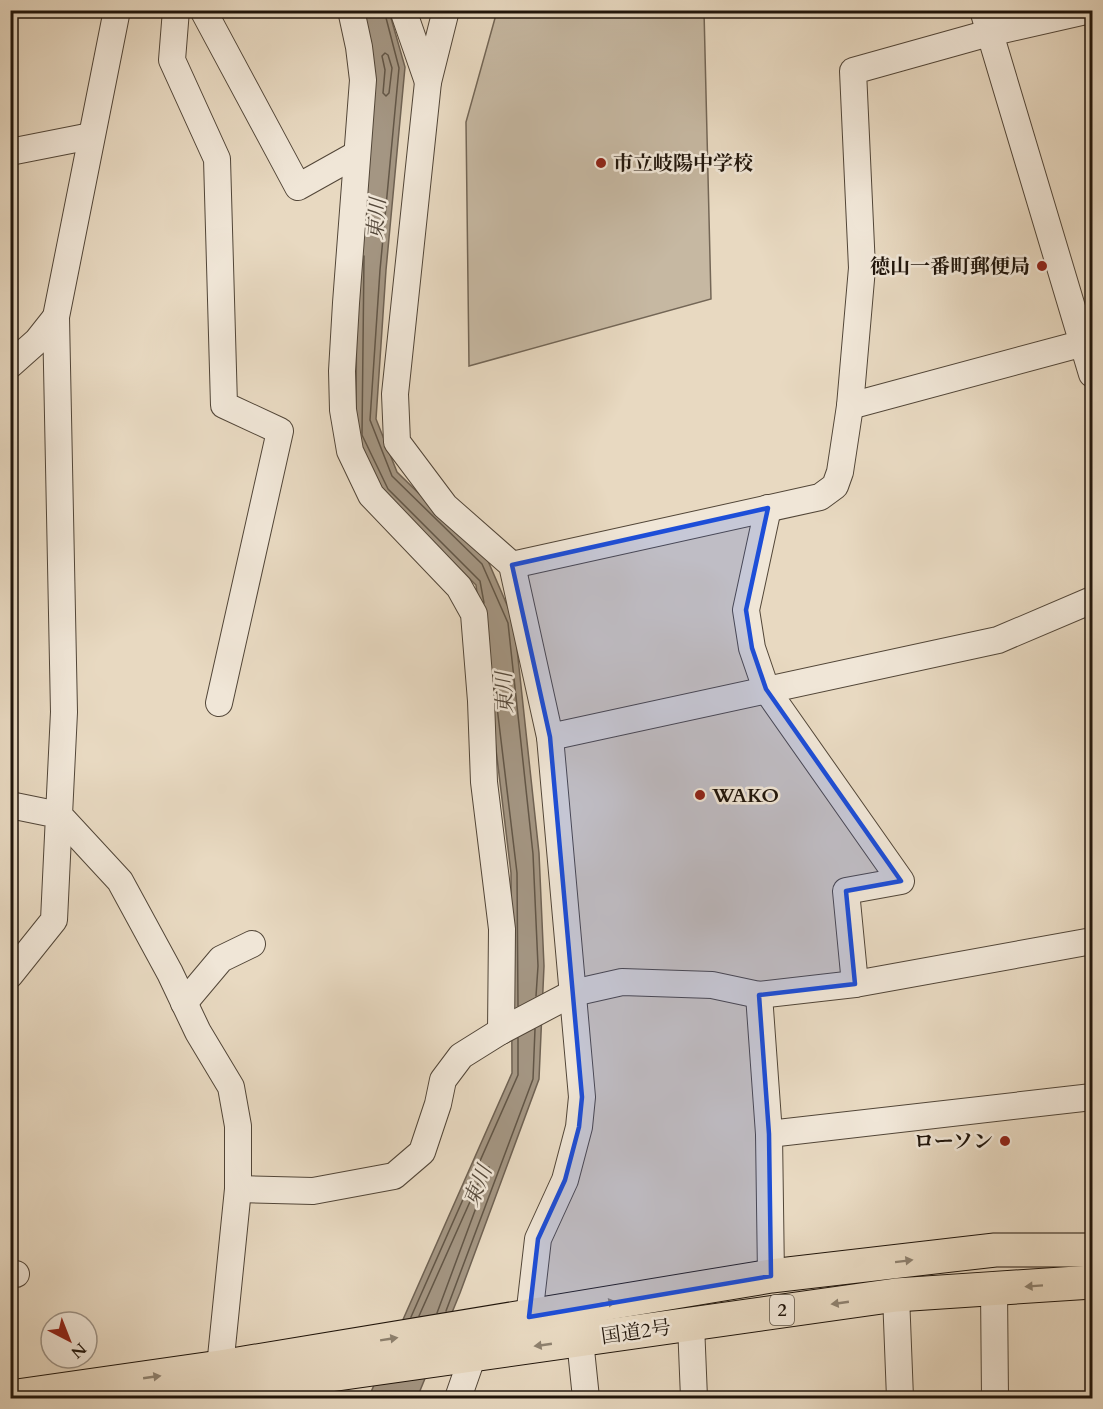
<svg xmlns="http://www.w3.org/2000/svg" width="1103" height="1409" viewBox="0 0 1103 1409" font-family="Cardo,'Noto Serif JP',serif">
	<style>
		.garden { fill: #c6b8a2; stroke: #736656; stroke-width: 1.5 }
		.water { fill: #a49683; stroke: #6f6253; stroke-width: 1.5 }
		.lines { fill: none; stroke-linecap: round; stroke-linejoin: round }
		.shore { stroke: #625647; stroke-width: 1.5 }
		.minor-casing { stroke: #524638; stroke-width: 28 }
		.highway-casing { stroke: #20150b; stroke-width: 35 }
		.minor { stroke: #f0e6d7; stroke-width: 26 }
		.highway { stroke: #e8d9c1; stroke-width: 33 }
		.oneway { fill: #8e816f }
		.marked { fill: #1d4ed8; fill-opacity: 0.2; stroke: #1d4ed8; stroke-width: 4.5; stroke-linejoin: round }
		.poi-dot { fill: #8f2418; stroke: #f0e6d7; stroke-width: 2 }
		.labels { text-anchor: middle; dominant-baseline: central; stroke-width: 5; stroke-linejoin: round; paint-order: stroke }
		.shield { fill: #f0e6d7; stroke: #5e5448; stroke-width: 1.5 }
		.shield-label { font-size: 18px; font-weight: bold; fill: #20150b }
		.poi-label { font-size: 20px; font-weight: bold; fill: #20150b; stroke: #f0e6d7; text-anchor: start }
		.street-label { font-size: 20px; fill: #20150b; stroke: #f0e6d7 }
		.water-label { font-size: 21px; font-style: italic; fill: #55493b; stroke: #f0e6d7 }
	</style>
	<rect width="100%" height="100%" fill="#e8d9c1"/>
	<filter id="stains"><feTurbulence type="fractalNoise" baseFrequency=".00333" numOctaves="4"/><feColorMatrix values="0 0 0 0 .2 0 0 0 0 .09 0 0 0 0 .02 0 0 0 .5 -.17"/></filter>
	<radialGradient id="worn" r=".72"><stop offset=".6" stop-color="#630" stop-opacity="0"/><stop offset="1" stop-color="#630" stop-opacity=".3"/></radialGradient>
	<polygon class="garden" points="497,11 704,11 711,299 469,366 466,122"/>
	<polygon class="water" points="358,11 389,11 405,67 386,270 376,419 397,472 488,561 514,621 539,853 544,966 539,1079 460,1293 417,1398 370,1398 371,1392 512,1073 511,873 476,585 383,492 356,436"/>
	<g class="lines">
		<g class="shore">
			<polyline points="384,10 399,68 380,270 370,420 392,476 482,564 508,623 533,854 538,966 536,996"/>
			<polygon points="385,53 388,55 392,68 389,93 386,96 383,93 385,70 382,56"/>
			<polyline points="364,256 362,435 388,489 480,581 484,603"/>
			<polyline points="494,682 517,873 518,1006"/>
			<polyline points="446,1311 533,1079 535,1029"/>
			<polyline points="419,1316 485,1168 489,1167 490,1170 437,1313"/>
			<polyline points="411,1317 518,1075 518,1038"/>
		</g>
		<defs>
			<g id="minor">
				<polyline points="117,10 56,317 64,712 59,815 120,881 170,973 198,1032 231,1087 238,1126 238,1189 220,1367"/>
				<polyline points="176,10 172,60 217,159 224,405 280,431 219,703"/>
				<polyline points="203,10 298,187 357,154"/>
				<polyline points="351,10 359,47 363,80 346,303 342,371 343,410 350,451 371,495 459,587 474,614 481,701 484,782 502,929 501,1031"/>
				<polyline points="403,10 428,82"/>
				<polyline points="446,10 428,82 395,394 397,442 445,506 512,565 550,737 582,1097 579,1127 565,1180 538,1239 529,1317 517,1325"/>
				<polyline points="983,10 1092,374"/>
				<polyline points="10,152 91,136"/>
				<polyline points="10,365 37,341 56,317"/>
				<polyline points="850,406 1084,343"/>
				<polyline points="768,508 746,610 752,648 766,689 901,881 846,891 855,984"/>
				<polyline points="512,565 820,497 835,486 840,472 850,406 862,268 853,71 989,33 1090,10"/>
				<polyline points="550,737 998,640 1092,600"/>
				<polyline points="10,805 59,815 54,920 10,975"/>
				<polyline points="759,995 769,1134 771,1276"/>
				<polyline points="184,1003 221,959 252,944"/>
				<polyline points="769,1134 1092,1097"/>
				<polyline points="238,1189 313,1191 394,1176 422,1152 438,1104 443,1080 461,1056 501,1031 573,993 622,982 712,985 759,995 855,984 1092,941"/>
				<polyline points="10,1273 16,1274"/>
				<polyline points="994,1289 995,1398"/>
				<polyline points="896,1295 900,1398"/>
				<polyline points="691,1324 694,1398"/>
				<polyline points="580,1340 586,1398"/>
				<polyline points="458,1398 473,1355 486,1346"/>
			</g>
			<g id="highway">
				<polyline points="10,1397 220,1367 771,1276 995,1250 1092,1250"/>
				<polyline points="181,1398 330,1375 896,1295 1092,1282"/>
			</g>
		</defs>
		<use href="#minor" class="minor-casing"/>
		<use href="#highway" class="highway-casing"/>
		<use href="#minor" class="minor"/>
		<use href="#highway" class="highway"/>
	</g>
	<defs><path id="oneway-solid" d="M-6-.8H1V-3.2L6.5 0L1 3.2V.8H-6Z" transform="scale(1.5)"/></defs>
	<g class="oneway">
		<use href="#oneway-solid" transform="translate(904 1261) rotate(-7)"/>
		<use href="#oneway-solid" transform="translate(1034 1286) rotate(176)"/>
		<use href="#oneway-solid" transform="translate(607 1303) rotate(-9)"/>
		<use href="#oneway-solid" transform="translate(840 1303) rotate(172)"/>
		<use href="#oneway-solid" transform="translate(389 1339) rotate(-9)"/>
		<use href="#oneway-solid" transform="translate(543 1345) rotate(172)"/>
		<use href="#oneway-solid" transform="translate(152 1377) rotate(-8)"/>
	</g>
	<path class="marked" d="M768,508L746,610L752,648L766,689L901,881L846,891L855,984L759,995L769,1134L771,1276L529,1317L538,1239L565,1180L579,1127L582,1097L550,737L512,565Z"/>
	<g class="poi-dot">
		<circle cx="601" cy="163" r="6"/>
		<circle cx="1042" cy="266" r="6"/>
		<circle cx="700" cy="795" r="6"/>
		<circle cx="1005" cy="1141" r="6"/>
	</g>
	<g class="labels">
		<rect class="shield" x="770" y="1295" width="24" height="30" rx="4.5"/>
		<g class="shield-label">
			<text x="782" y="1310">2</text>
		</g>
		<g class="poi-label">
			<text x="613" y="163">市立岐陽中学校</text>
			<text x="1030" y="266" text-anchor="end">徳山一番町郵便局</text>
			<text x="712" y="795">WAKO</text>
			<text x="993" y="1141" text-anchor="end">ローソン</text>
		</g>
		<g class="street-label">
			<text transform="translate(636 1332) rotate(-8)">国道2号</text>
		</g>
		<g class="water-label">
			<text transform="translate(377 219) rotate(-86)">東川</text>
			<text transform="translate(505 693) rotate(-92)">東川</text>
			<text transform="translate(478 1186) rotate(-68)">東川</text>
		</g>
	</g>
	<rect width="1103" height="1409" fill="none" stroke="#e8d9c1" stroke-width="36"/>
	<rect x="12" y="12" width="1079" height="1385" fill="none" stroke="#20150b" stroke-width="3"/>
	<rect x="18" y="18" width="1067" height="1373" fill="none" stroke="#20150b" stroke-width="1.5"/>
	<g transform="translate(69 1340) rotate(138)"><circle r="28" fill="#f0e6d7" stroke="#9d9285" stroke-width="1.5"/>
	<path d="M0-4.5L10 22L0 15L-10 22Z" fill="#8f2418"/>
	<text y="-9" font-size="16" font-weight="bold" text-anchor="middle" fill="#20150b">N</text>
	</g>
	<rect width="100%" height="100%" filter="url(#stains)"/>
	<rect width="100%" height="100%" fill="url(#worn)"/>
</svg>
